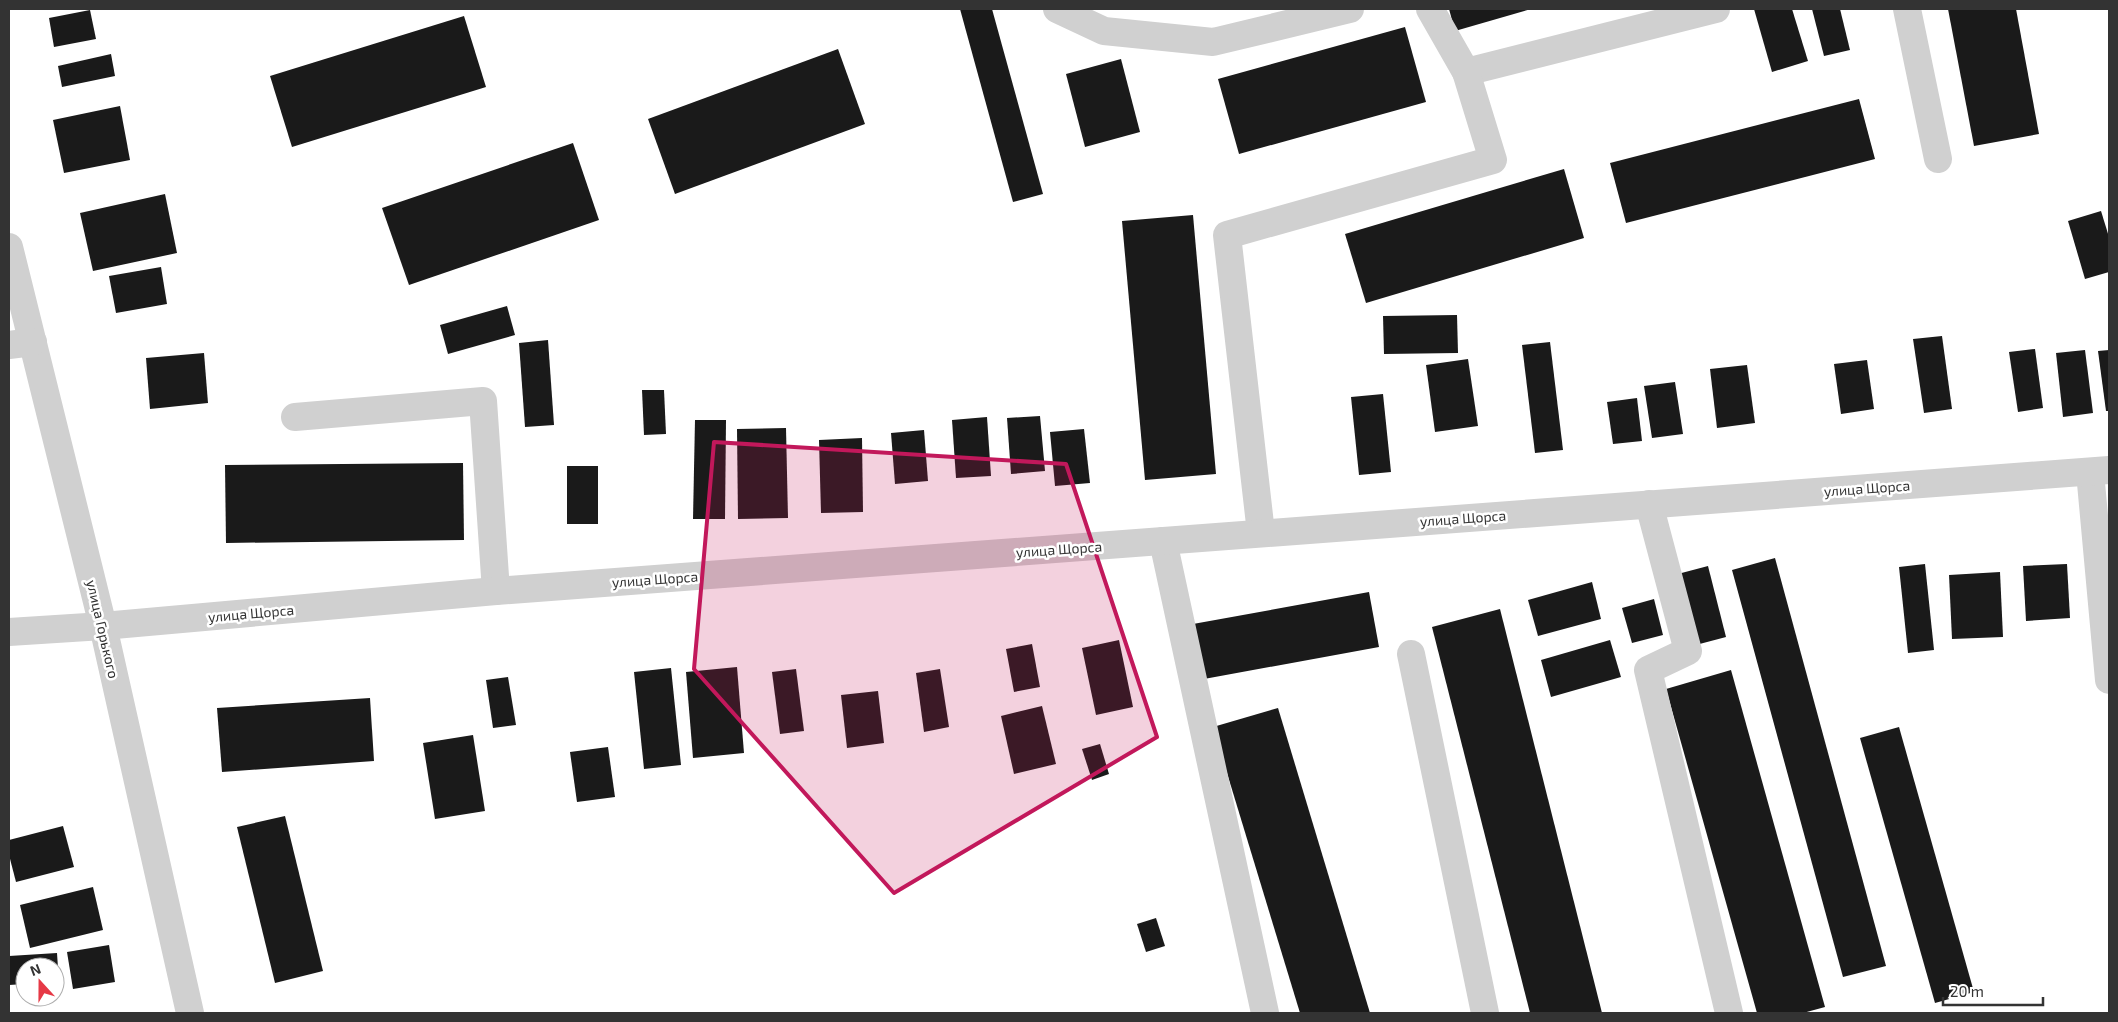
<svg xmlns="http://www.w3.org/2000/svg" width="2118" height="1022" viewBox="0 0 2118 1022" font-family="'Exo 2',sans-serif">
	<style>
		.building { fill: #1a1a1a }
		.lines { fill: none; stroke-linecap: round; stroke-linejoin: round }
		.minor { stroke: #d0d0d0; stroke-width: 28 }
		.marked { fill: #c2185b; fill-opacity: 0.2; stroke: #c2185b; stroke-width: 4; stroke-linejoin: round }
		.labels { text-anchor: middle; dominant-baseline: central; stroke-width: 5; stroke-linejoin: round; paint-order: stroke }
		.street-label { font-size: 14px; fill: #333; stroke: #fff }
	</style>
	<rect width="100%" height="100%" fill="#fff"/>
	<g class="building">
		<polygon points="960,9 992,9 1043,194 1013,202"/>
		<polygon points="1449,9 1531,9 1455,31"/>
		<polygon points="1754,9 1792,9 1808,61 1772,72"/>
		<polygon points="1812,9 1840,9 1850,50 1824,56"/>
		<polygon points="1948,9 2016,9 2039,134 1974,146"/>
		<polygon points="90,10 96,39 54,47 49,18"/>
		<polygon points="464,16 486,87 292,147 270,76"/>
		<polygon points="1405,27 1426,102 1239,154 1218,79"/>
		<polygon points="838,49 865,124 675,194 648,119"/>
		<polygon points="111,54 115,76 62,87 58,66"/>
		<polygon points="1121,59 1140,132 1085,147 1066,74"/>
		<polygon points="1859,99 1875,159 1626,223 1610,163"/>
		<polygon points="120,106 130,160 64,173 53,120"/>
		<polygon points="573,143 599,220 409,285 382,208"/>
		<polygon points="1564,169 1584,238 1366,303 1345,234"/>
		<polygon points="165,194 177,253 93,271 80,213"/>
		<polygon points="2101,211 2109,237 2109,272 2085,279 2068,221"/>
		<polygon points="1193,215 1216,474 1145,480 1122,221"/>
		<polygon points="161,267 167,304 116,313 109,276"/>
		<polygon points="507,306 515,335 448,354 440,325"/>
		<polygon points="1457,315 1458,353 1384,354 1383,316"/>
		<polygon points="1942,336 1952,409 1924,413 1913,339"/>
		<polygon points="548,340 554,425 525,427 519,343"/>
		<polygon points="1550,342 1563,450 1535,453 1522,345"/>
		<polygon points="2035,349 2043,408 2018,412 2009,352"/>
		<polygon points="2085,350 2093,413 2063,417 2056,353"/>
		<polygon points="2109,350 2109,411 2106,411 2098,351"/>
		<polygon points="204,353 208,403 150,409 146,358"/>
		<polygon points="1468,359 1478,426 1435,432 1426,365"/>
		<polygon points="1867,360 1874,409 1841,414 1834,364"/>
		<polygon points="1747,365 1755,423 1717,428 1710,369"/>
		<polygon points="1675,382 1683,434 1652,438 1644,386"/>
		<polygon points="642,390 664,390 666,434 644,435"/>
		<polygon points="1383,394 1391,472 1359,475 1351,397"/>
		<polygon points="1637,398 1642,441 1613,444 1607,402"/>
		<polygon points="1040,416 1045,471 1011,474 1007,418"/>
		<polygon points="987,417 991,476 956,478 952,420"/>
		<polygon points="695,420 726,420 725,519 693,519"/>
		<polygon points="786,428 788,518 738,519 737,429"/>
		<polygon points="1084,429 1090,483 1055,486 1050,432"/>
		<polygon points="924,430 928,481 895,484 891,433"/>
		<polygon points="862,438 863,512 821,513 819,440"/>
		<polygon points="463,463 464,540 226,543 225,465"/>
		<rect x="567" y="466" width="31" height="58"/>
		<polygon points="1775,558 1886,966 1843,977 1732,570"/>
		<polygon points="1925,564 1934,650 1908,653 1899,567"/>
		<polygon points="2067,564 2070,618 2026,621 2023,566"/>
		<polygon points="1708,566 1726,637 1692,646 1674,575"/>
		<polygon points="2000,572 2003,637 1952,639 1949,575"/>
		<polygon points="1592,582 1601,619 1538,636 1528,600"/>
		<polygon points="1369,592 1379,647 1204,679 1193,624"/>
		<polygon points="1654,599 1663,635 1632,643 1622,608"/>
		<polygon points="1500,609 1602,1013 1530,1013 1432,627"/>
		<polygon points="1119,640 1133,707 1096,715 1082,648"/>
		<polygon points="1610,640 1621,677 1551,697 1541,660"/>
		<polygon points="1032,644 1040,687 1014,692 1006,649"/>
		<polygon points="737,667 744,753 693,758 686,672"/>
		<polygon points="671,668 681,765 644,769 634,672"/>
		<polygon points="796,669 804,731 780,734 772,672"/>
		<polygon points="940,669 949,727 924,732 916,673"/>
		<polygon points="1731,670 1825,1007 1803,1013 1757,1013 1666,689"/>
		<polygon points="508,677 516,725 493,728 486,680"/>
		<polygon points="878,691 884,743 847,748 841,695"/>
		<polygon points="370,698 374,761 222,772 217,708"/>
		<polygon points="1042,706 1056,764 1014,774 1001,716"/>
		<polygon points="1278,708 1370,1013 1300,1013 1213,727"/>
		<polygon points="1899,727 1974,992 1935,1003 1860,738"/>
		<polygon points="473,735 485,811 435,819 423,743"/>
		<polygon points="1100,744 1109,774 1092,780 1082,749"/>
		<polygon points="608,747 615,797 577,802 570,752"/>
		<polygon points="285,816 323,971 275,983 237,827"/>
		<polygon points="63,826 74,867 16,882 9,855 9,840"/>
		<polygon points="93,887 103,930 30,948 20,905"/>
		<polygon points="1156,918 1165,946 1146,952 1137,924"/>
		<polygon points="109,945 115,982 73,989 67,952"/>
		<polygon points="57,953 59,983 55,983 55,967 25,967 25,984 9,985 9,956"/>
	</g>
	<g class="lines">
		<g class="minor">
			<polyline points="1057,9 1104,31 1213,42 1350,9"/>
			<polyline points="1430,9 1466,72 1716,9"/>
			<polyline points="1907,9 1938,159"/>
			<polyline points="9,247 103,626 190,1013"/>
			<polyline points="9,345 33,342"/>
			<polyline points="295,417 483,401 496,591"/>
			<polyline points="2090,472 2109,680"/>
			<polyline points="1649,504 1688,651 1648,670 1729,1013"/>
			<polyline points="1261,533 1227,235 1493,160 1466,72"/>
			<polyline points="1163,541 1265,1013"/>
			<polyline points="9,632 103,626 496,591 2109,470"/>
			<polyline points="1411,654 1485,1013"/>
		</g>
	</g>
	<path class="marked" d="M714,442L1066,464L1157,737L894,893L694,669Z"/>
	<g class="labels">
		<g class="street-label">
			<text transform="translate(1867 488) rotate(-4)">улица Щорса</text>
			<text transform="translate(1463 518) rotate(-4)">улица Щорса</text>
			<text transform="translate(1059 549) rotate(-4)">улица Щорса</text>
			<text transform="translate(655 579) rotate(-4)">улица Щорса</text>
			<text transform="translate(251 613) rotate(-5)">улица Щорса</text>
			<text transform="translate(103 629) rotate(77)">улица Горького</text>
		</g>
	</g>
	<rect width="2118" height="1022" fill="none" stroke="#333333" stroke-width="20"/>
	<g transform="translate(40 982) rotate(339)"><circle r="24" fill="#ffffff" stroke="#adadad"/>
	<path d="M0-4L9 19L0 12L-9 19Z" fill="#e63946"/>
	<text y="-8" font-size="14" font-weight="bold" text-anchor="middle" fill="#333333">N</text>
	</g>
	<path d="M1943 997v8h100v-8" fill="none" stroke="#333333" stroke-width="2.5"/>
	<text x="1950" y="997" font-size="15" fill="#333333" stroke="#ffffff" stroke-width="4" paint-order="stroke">20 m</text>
</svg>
